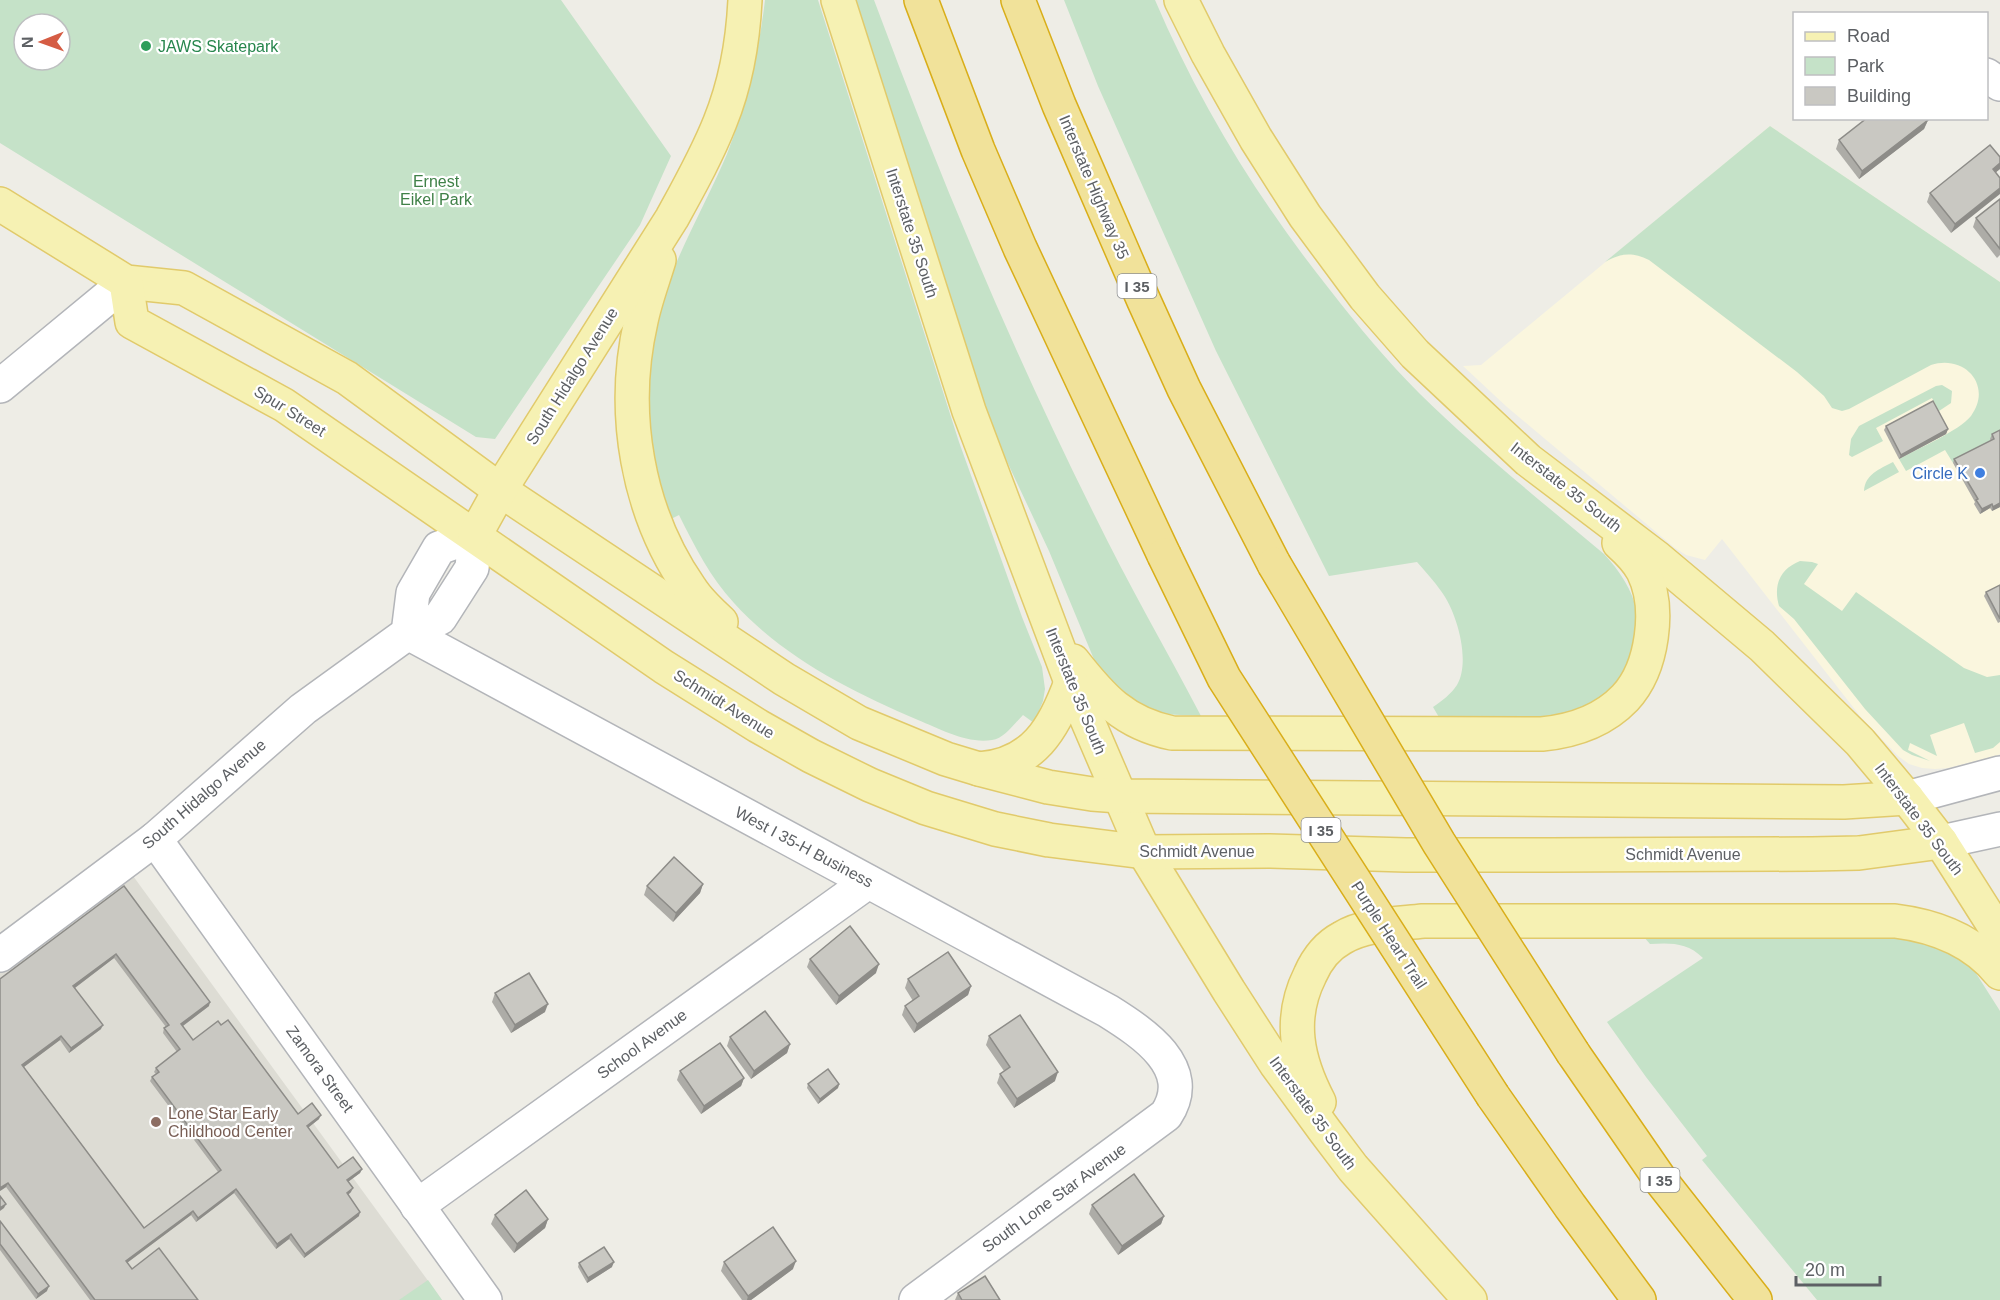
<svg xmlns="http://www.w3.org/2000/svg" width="2000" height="1300" viewBox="0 0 2000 1300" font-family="Arial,sans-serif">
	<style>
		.commercial { fill: #faf6de }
		.education { fill: #dddcd4 }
		.green { fill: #c5e2c8; fill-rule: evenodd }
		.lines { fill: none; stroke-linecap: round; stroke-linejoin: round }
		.minor-casing { stroke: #b3b5b9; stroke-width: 36 }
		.major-casing { stroke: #e1ca6b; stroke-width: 36 }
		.highway-casing { stroke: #d9ae1a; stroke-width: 36 }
		.minor { stroke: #fff; stroke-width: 33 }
		.major { stroke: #f6f1b3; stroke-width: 33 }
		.highway { stroke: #f1e29a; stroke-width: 33 }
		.highway-bridge-casing { stroke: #d9ae1a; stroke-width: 36; stroke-linecap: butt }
		.highway-bridge { stroke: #f1e29a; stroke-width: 33 }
		.wall { fill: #adaca7; fill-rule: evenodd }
		.shaded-wall { fill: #8d8c88 }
		.building { fill: #c9c8c2; stroke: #8d8c88; stroke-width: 1.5; fill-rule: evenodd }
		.leisure-dot { fill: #2e9e5b; stroke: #fff; stroke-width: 2 }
		.shop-dot { fill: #3f7fe0; stroke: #fff; stroke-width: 2 }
		.education-dot { fill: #8d6e63; stroke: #fff; stroke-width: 2 }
		.labels { text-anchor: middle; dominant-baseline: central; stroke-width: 4.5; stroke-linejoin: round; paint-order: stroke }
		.shield { fill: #fff; stroke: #8e9092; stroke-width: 1.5 }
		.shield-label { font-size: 15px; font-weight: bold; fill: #5d6064 }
		.leisure-label { font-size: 16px; fill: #27864d; stroke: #fff; text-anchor: start }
		.park-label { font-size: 16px; fill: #408148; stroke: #fff }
		.street-label { font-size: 16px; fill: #5d6064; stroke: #fff }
		.shop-label { font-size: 16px; fill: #366cbe; stroke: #fff; text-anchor: end }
		.education-label { font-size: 16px; fill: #785e54; stroke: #fff; text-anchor: start }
	</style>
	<rect width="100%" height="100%" fill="#eeede6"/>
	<polygon class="commercial" points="1770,126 2000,282 2000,754 1996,756 1948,768 1935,769 1922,768 1909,764 1898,756 1860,716 1722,539 1705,560 1686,555 1675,548 1507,407 1463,366 1481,365"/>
	<polygon class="education" points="128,869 442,1300 0,1300 0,964"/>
	<g class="green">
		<path d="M0,0H561L671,156L640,225L495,439L476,437L0,143ZM24,24H60V60H24Z"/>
		<path d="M765,0H818L959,442L1022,617L1042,667L1045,689L1043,701L1034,723L1023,715C1014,724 1004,739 992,740C967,744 940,729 918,720C851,691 784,658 734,603C710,577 695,547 679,515L671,519C655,472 641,421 648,371C651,350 655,325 661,304C677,252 706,204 727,154C746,105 759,53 765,0Z"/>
		<path d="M854,0H874C939,175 1011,348 1095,516C1128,584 1166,649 1201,716L1160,714L1129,701L1098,669L1049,551L996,438Z"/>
		<path d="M1064,0H1155C1200,105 1259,201 1330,290C1358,326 1387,361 1419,393C1477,450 1541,501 1604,554C1619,570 1633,590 1637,613C1644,658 1608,707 1564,716C1525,723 1479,719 1440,719L1433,707C1442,701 1451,694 1457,685C1471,661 1457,612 1441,591C1434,581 1425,571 1417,562L1329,576L1216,351L1098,86Z"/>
		<path d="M1770,126L2000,282V433L1992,444L1953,463L1945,450L1906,471L1899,459C1917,449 1959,431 1971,416C1993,386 1965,354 1931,365L1849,409L1842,411L1832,408L1824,396L1797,372L1649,260C1632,252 1621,253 1605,262Z"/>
		<polygon points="1942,385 1952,391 1951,403 1939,411 1932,398 1876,428 1883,441 1852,457 1849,455 1851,439 1859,426 1936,386"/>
		<path d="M1893,462L1899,472L1864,491C1865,474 1880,469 1893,462Z"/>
		<path d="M1800,561L1812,562L1818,564L1804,584L1842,611L1856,592L1964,668L1987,677L2000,675V742L1993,748L1975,753L1964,723L1930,735L1937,756L1910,743L1908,750L1930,761L1912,755L1903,750L1865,709L1794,619L1779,606C1773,585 1780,569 1800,561Z"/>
		<path d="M1643,936L1911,937L1942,945L1972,967L2000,1011V1300H1817L1702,1160L1707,1156L1646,1077L1607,1022L1703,958C1687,942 1670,943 1650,944Z"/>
		<polygon points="428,1280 442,1300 399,1300"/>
	</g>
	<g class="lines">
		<defs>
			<g id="minor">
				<polyline points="1986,75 2000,84"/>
				<polyline points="0,386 126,282"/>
				<path d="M408,633L1108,1011C1143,1033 1197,1068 1166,1115L916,1300"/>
				<polyline points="1907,798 2000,773"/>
				<polyline points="155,839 485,1300"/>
				<polyline points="1941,842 2000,829"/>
				<polyline points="0,955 155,839 303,709 408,633 440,618 472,568 475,535 439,548 413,593 408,633"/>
				<polyline points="417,1206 868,882"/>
			</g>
			<g id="major">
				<polyline points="838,0 969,411 1071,682 1144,852 1229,991 1276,1064 1325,1131 1353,1168 1470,1300"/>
				<polyline points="1181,0 1208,54 1256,139 1305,216 1365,297 1415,354 1528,460 1656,557 1762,646 1860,742 1907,798 1941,842 2000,935"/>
				<polyline points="0,204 126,282 184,288 347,378 500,490 784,679 859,723 946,759 979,769 1048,787 1092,794 1119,796 1844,802 1907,798"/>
				<path d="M659,260C653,280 645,301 641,321C620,412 637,512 690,588C698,601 710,612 721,622"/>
				<polyline points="126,282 132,322 284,405 664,667 758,726 811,756 870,785 926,808 995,829 1049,840 1144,852 1269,851 1406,855 1549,855 1812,854 1859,853 1941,842"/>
				<path d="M475,535L500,490L672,218C689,187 707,155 720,122C735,85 743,41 745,0"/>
				<path d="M1073,661C1102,698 1124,723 1172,733L1542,734C1573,731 1603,721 1625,698C1653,668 1661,607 1643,571C1637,560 1628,551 1619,543"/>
				<path d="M979,769C1033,765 1054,729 1071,682"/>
				<path d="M1319,1102C1297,1060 1288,1019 1310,975C1317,959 1327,946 1342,938C1365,924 1397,924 1423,921H1895C1935,926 1974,941 2000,973"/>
			</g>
			<g id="highway">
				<polyline points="921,0 978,150 1020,248 1164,555"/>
				<polyline points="1018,0 1059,105 1144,301 1184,389 1274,564"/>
				<polyline points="1573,1053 1662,1182 1755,1300"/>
				<polyline points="1493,1096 1570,1206 1639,1300"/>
			</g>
		</defs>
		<use href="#minor" class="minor-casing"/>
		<use href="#major" class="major-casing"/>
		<use href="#highway" class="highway-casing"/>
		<use href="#minor" class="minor"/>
		<use href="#major" class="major"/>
		<use href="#highway" class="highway"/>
		<defs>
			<g id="highway-bridge">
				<polyline points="1164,555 1224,678 1493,1096"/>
				<polyline points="1274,564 1439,843 1573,1053"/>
			</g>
		</defs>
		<use href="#highway-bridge" class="highway-bridge-casing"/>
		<use href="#highway-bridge" class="highway-bridge"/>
	</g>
	<g class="wall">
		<polygon points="1928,120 1924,129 1859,179 1836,149 1839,140"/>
		<polygon points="2000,169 1996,172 1951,233 1927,202 1930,193"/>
		<polygon points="2000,199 2000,255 1997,258 1973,227 1976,218"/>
		<polygon points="1886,426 1948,429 1946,434 1899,459 1884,430"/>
		<polygon points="2000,430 2000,507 1992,511 1990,508 1980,514 1974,504 1975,502 1953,463 1954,459 1991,441 1990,439 1992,434"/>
		<polygon points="2000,585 2000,622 1998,623 1984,596 1986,592"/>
		<polygon points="703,884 700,893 673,922 644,895 647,886"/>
		<path d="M124,886L209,1006L183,1026L193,1040L221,1025L298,1114L319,1119L308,1128L338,1168L362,1169L360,1173L348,1182L351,1192L348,1195L359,1216L304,1258L289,1239L276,1249L234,1193L196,1222L191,1215L127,1263L132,1269L198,1300H90L6,1187L0,1191V979ZM114,958L166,1027L164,1028L163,1033L177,1052L156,1068L154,1072L156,1074L152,1077L150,1081L218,1172L144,1228L24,1067L60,1040L69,1053L101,1029L75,988Z"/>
		<polygon points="810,959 876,973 836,1005 807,967"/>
		<polygon points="908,979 971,986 968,995 914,1033 902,1015 905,1006 913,1001 905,988"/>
		<polygon points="495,993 545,1012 511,1033 492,1002"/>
		<polygon points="989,1036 1055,1081 1014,1108 997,1083 1000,1074 1004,1071 986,1045"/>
		<polygon points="730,1037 790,1044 787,1053 751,1079 727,1046"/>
		<polygon points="680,1071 744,1078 741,1086 701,1114 677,1080"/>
		<polygon points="808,1084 839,1084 838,1088 818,1104 807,1088"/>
		<polygon points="1092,1205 1164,1216 1161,1224 1118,1255 1089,1214"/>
		<polygon points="495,1215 548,1219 545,1228 514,1253 491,1224"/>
		<polygon points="0,1221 47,1291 36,1299 0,1250"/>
		<polygon points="724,1262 793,1269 751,1300 742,1300 721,1271"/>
		<polygon points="579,1263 612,1267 587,1283 578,1267"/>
		<polygon points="958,1293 1000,1300 955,1300"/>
	</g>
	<g class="shaded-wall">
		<polygon points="1928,120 1924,129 1859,179 1862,171"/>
		<polygon points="2000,163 2000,169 1990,177 1993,169"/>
		<polygon points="2000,188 2000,194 1951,233 1955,224"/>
		<polygon points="1948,429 1946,434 1899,459 1901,455"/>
		<polygon points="2000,503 2000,507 1992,511 1993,507"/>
		<polygon points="1992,504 1990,508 1980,514 1982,509"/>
		<polygon points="703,884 700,893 673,922 676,913"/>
		<polygon points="116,954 114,958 72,990 73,986"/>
		<polygon points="879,964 876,973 836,1005 839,996"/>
		<polygon points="971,986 968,995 914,1033 917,1024"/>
		<polygon points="210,1002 209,1006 180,1028 181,1024"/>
		<polygon points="548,1004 545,1012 511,1033 515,1025"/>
		<polygon points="103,1025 101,1029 69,1053 71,1048"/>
		<polygon points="61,1036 60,1040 21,1069 22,1065"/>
		<polygon points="790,1044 787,1053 751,1079 754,1071"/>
		<polygon points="1058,1072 1055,1081 1014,1108 1017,1099"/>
		<polygon points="744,1078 741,1086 701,1114 704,1106"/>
		<polygon points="839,1084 838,1088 818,1104 820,1099"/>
		<polygon points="321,1115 319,1119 305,1130 307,1126"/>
		<polygon points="362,1169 360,1173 345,1184 347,1180"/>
		<polygon points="8,1183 6,1187 0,1191 0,1188"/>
		<polygon points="353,1188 351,1192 345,1197 347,1193"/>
		<polygon points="236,1189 234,1193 196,1222 198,1218"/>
		<polygon points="6,1204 4,1208 0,1211 0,1208"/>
		<polygon points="193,1211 191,1215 124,1265 126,1261"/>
		<polygon points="360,1212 359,1216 304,1258 305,1254"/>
		<polygon points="1164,1216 1161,1224 1118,1255 1122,1246"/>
		<polygon points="548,1219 545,1228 514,1253 517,1244"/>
		<polygon points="291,1234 289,1239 276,1249 277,1244"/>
		<polygon points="796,1261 793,1269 751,1300 747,1300 748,1296"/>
		<polygon points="614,1262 612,1267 587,1283 588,1278"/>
		<polygon points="49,1286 47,1291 36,1299 38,1294"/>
	</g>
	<g class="building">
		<polygon points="1867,118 1926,118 1928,120 1862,171 1839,140"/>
		<polygon points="1990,145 2000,157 2000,163 1993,169 2000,178 2000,188 1955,224 1930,193"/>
		<polygon points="2000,199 2000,249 1976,218"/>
		<polygon points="1933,401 1948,429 1901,455 1886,426"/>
		<polygon points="2000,430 2000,503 1993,507 1992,504 1982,509 1976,500 1978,499 1954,459 1994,439 1992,434"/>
		<polygon points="2000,585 2000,619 1986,592"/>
		<polygon points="674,857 703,884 676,913 647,886"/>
		<path d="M124,886L210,1002L181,1024L193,1040L218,1021L221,1025L228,1020L298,1114L312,1103L321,1115L307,1126L338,1168L353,1157L362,1169L347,1180L353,1188L347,1193L360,1212L305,1254L291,1234L277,1244L236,1189L198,1218L193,1211L126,1261L132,1269L159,1248L198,1300H95L8,1183L0,1188V979ZM116,954L169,1025L164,1028L180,1049L156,1068L159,1072L152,1077L221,1170L144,1228L22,1065L61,1036L71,1048L103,1025L73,986Z"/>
		<polygon points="850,926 879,964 839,996 810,959"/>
		<polygon points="948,952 971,986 917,1024 905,1006 919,996 908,979"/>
		<polygon points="529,973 548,1004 515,1025 495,993"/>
		<polygon points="765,1011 790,1044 754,1071 730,1037"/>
		<polygon points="1020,1015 1058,1072 1017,1099 1000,1074 1010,1067 989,1036"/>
		<polygon points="720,1043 744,1078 704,1106 680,1071"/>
		<polygon points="828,1069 839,1084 820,1099 808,1084"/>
		<polygon points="1134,1174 1164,1216 1122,1246 1092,1205"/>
		<polygon points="526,1190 548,1219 517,1244 495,1215"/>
		<polygon points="0,1196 6,1204 0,1208"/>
		<polygon points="0,1221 49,1286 38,1294 0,1244"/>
		<polygon points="773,1227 796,1261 748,1296 724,1262"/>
		<polygon points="604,1247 614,1262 588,1278 579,1263"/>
		<polygon points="985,1276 1000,1300 962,1300 958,1293"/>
	</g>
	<circle class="leisure-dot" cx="146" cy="46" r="6"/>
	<circle class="shop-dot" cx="1980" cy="473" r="6"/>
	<circle class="education-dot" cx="156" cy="1122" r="6"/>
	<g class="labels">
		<g class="shield">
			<rect x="1117.5" y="274" width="39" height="24" rx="4.5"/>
			<rect x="1301.5" y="818" width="39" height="24" rx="4.5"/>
			<rect x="1640.5" y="1168" width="39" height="24" rx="4.5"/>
		</g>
		<g class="shield-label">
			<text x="1137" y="286">I 35</text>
			<text x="1321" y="830">I 35</text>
			<text x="1660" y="1180">I 35</text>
		</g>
		<g class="leisure-label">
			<text x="158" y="46">JAWS Skatepark</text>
		</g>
		<g class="park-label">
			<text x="436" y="181">Ernest<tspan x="436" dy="18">Eikel Park</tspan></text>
		</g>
		<g class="street-label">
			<text transform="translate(1094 187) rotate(67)">Interstate Highway 35</text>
			<text transform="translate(912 233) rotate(72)">Interstate 35 South</text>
			<text transform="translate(572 376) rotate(-58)">South Hidalgo Avenue</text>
			<text transform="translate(290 411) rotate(32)">Spur Street</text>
			<text transform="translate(1566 487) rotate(38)">Interstate 35 South</text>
			<text transform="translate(1076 691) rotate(68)">Interstate 35 South</text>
			<text transform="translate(724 704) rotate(32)">Schmidt Avenue</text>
			<text transform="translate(204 794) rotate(-41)">South Hidalgo Avenue</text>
			<text transform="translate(1919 819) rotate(53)">Interstate 35 South</text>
			<text transform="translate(804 847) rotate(28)">West I 35-H Business</text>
			<text x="1197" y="851">Schmidt Avenue</text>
			<text x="1683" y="854">Schmidt Avenue</text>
			<text transform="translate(1389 935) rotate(57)">Purple Heart Trail</text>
			<text transform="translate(642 1044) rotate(-36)">School Avenue</text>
			<text transform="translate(320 1069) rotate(54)">Zamora Street</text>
			<text transform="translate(1313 1113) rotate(54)">Interstate 35 South</text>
			<text transform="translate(1054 1198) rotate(-36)">South Lone Star Avenue</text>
		</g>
		<g class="shop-label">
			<text x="1968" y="473">Circle K</text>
		</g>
		<g class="education-label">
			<text x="168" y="1113">Lone Star Early<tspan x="168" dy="18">Childhood Center</tspan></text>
		</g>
	</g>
	<rect x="1793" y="12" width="195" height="108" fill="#ffffff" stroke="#bebfc1" stroke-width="1.5"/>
	<rect x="1805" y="32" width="30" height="9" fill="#f6f1b3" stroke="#bebfc1" stroke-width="1.5"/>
	<text x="1847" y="42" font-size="18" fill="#5d6064">Road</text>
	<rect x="1805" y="57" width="30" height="18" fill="#c5e2c8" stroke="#bebfc1" stroke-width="1.5"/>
	<text x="1847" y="72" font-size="18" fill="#5d6064">Park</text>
	<rect x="1805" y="87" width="30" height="18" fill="#c9c8c2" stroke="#bebfc1" stroke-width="1.5"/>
	<text x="1847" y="102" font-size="18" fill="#5d6064">Building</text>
	<g transform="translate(42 42) rotate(269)"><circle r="28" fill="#ffffff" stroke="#bebfc1" stroke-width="1.5"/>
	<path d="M0-4.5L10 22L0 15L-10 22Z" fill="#d55c44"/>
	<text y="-9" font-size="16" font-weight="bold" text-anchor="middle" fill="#5d6064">N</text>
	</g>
	<path d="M1796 1276v9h84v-9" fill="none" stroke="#5d6064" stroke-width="3"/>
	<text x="1805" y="1276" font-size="18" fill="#5d6064" stroke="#ffffff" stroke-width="4.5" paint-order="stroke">20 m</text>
</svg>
